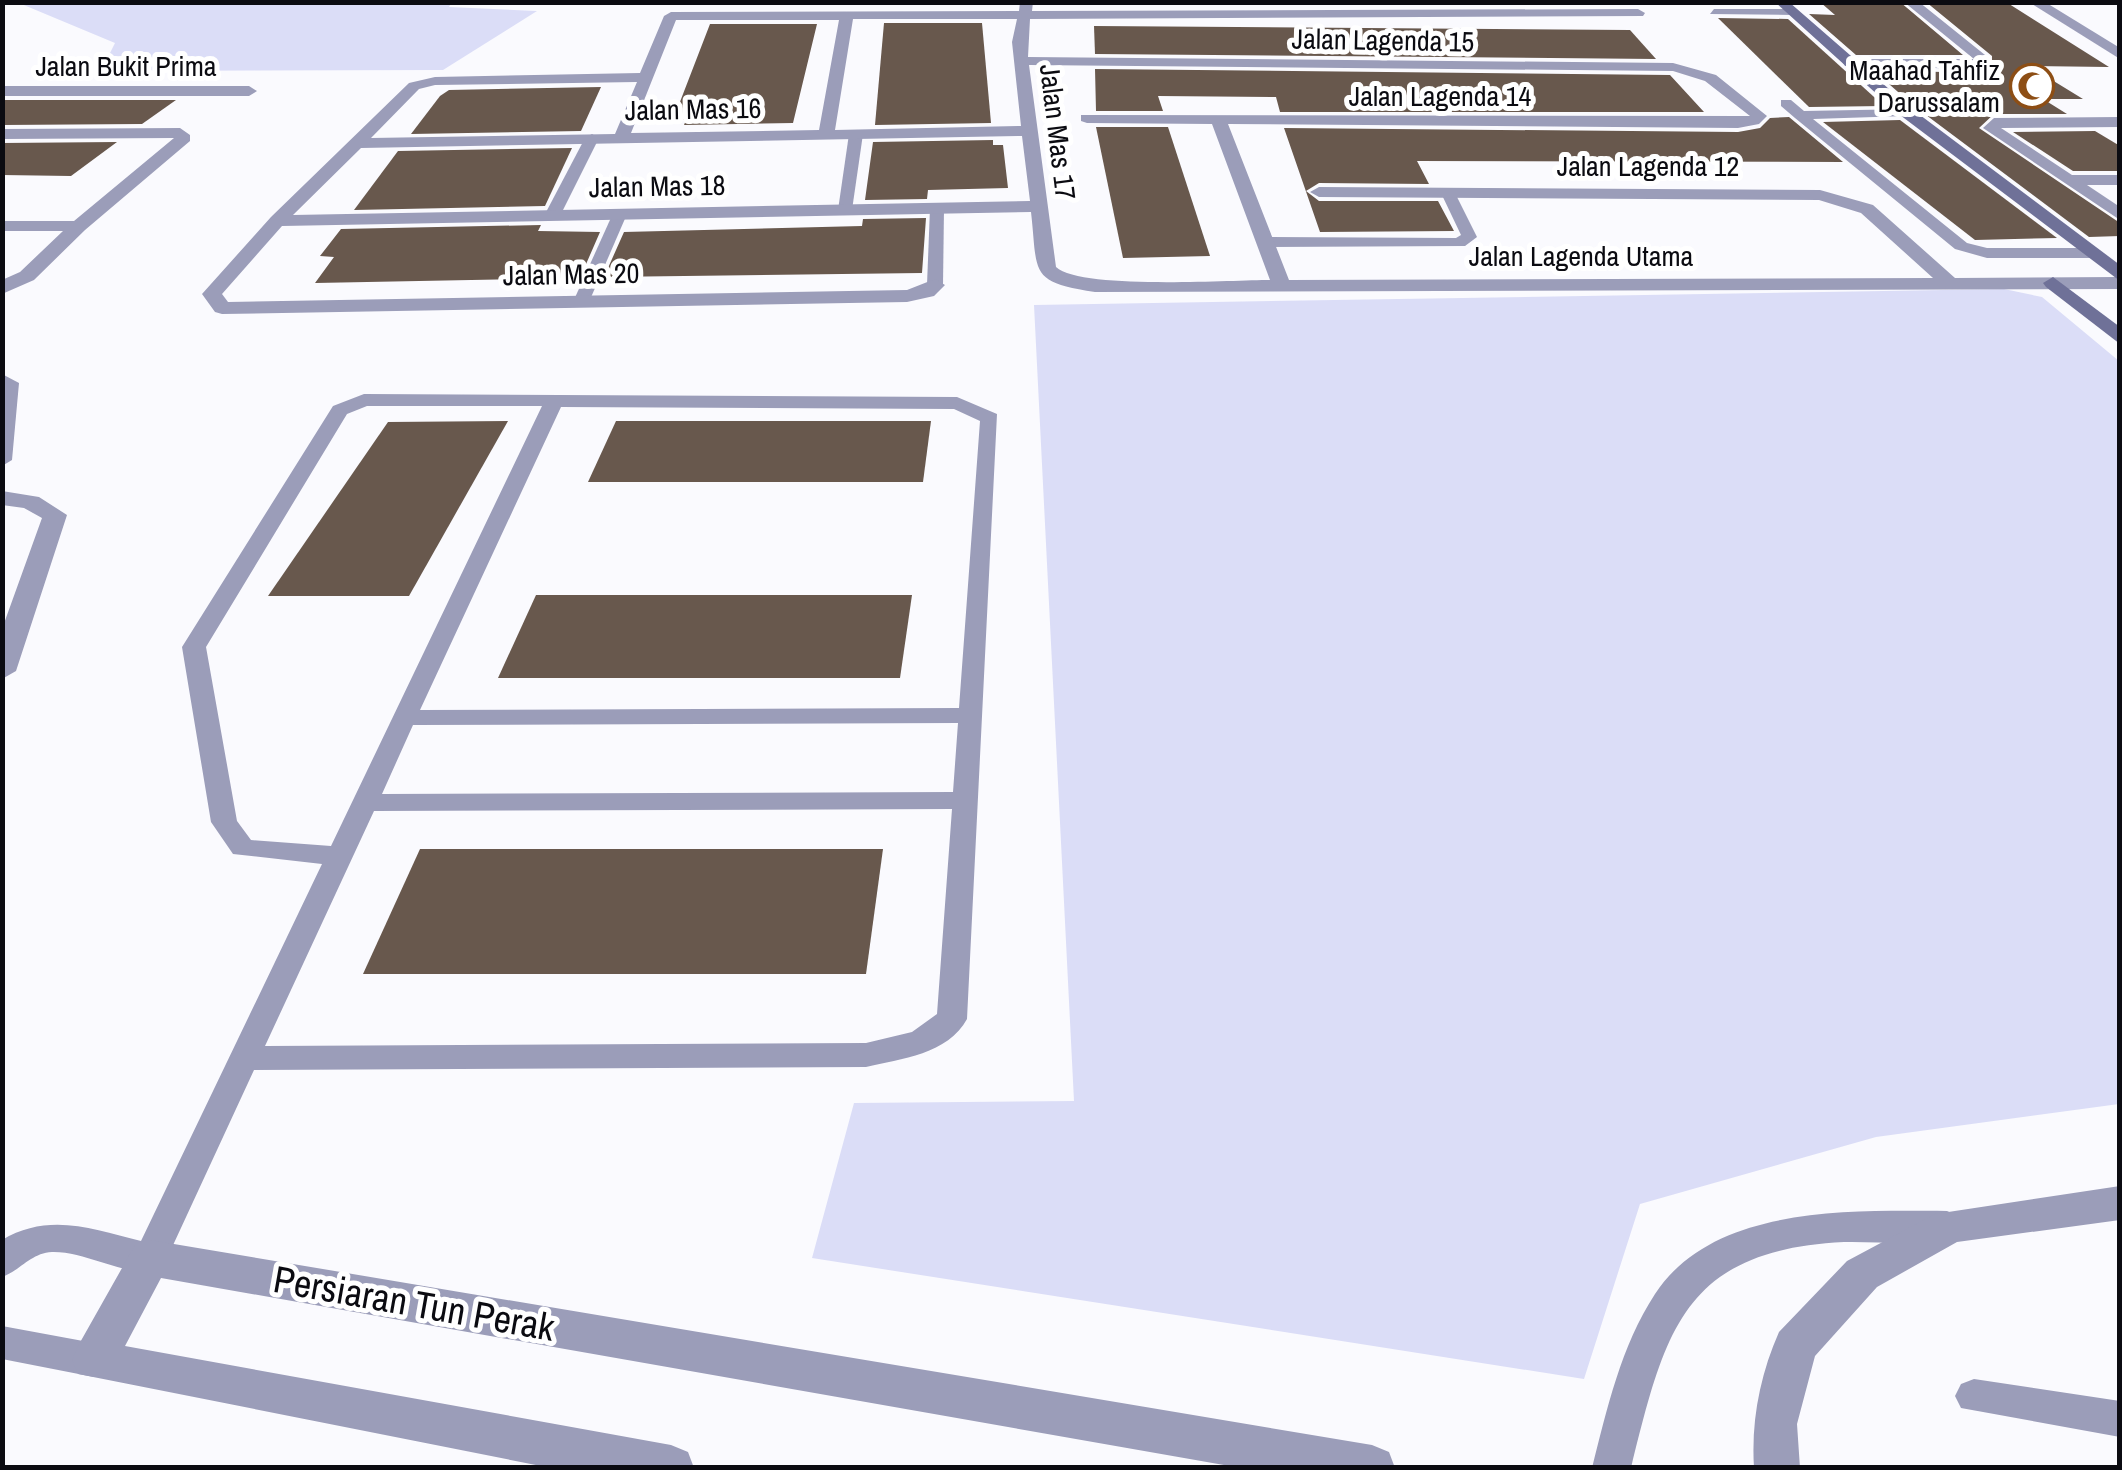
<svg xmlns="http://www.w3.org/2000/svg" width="2122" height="1470" viewBox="0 0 2122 1470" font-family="'Archivo Narrow',sans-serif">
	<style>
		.green { fill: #dbddf7 }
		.building { fill: #68584d }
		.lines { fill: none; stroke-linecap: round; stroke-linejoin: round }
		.lane { fill: #9b9db9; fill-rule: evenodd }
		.street { fill: #9b9db9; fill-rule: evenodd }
		.secondary { fill: #6f7198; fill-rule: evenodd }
		.labels { text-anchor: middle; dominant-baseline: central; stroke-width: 10; stroke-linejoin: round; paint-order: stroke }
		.far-street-label { font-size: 28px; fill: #0b0b11; stroke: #fff }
		.far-poi-label { font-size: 28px; fill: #0b0b11; stroke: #fff; text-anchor: end }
		.near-street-label { font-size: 38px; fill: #0b0b11; stroke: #fff }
	</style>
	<rect width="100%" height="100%" fill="#fafafe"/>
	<g class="green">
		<polygon points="452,2 449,7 537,11 443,70 101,71 115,43 19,3"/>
		<polygon points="2004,289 2042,297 2119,361 2119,1104 1876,1137 1640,1204 1584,1379 812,1258 854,1103 1074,1101 1034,305"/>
	</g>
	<g class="building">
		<polygon points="1820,2 1900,2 1963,55 1856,55 1809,14 1835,15"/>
		<polygon points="1926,2 2006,2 2109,67 2029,66 2083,99 2043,99 2067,114 1994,114 1979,128 2120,223 2120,236 2089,237 1914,106 1873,70 1977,73 1992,62 1992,56"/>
		<polygon points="1718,18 1788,19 1884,106 1809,107"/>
		<polygon points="884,23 982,23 991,123 875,125"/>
		<polygon points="710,24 817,24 793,123 684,125 686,120 673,120"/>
		<polygon points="1094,26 1630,30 1656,59 1095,54"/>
		<polygon points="1095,69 1670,75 1704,112 1280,112 1276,97 1158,96 1163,111 1096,111"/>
		<polygon points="601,87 581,131 411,134 440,96 449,90"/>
		<polygon points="2,100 176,100 142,124 2,125"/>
		<polygon points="1789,117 1843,162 1417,161 1429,184 1319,183 1306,191 1319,201 1438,201 1454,231 1320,232 1284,128 1738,132 1760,128 1770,118"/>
		<polygon points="1900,120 2057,238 1975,240 1823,122"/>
		<polygon points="1096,127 1168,127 1210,256 1123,258"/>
		<polygon points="2095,131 2120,146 2120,171 2073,171 2013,132"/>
		<polygon points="993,140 993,145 1003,145 1008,188 928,190 927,199 865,200 873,142"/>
		<polygon points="117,142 71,176 2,175 2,143"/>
		<polygon points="572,148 545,206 354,210 398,151"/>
		<polygon points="926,218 922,273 604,277 624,232 862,226 863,219"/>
		<polygon points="541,225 538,231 600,232 580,278 315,283 334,257 320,256 341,229"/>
		<polygon points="508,421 409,596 268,596 388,422"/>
		<polygon points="616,421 931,421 923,482 588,482"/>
		<polygon points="536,595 912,595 900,678 498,678"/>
		<polygon points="420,849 883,849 866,974 363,974"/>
	</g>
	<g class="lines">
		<g class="lane">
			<polygon points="1714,9 1792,9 1798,12 1792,15 1710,14"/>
			<polygon points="1781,100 1791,100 1804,111 1911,109 1911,115 1906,116 1813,119 1967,243 1987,248 2091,248 2099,253 2091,258 1987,258 1955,249 1795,118 1781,106"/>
			<polygon points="856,130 863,134 852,210 845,214 838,210 849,134"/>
			<polygon points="592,134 599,138 560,216 547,219 544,216 585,138"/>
			<polygon points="1448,189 1455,193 1477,237 1465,246 1265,247 1257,242 1265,237 1456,238 1461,235 1441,193"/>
			<polygon points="937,204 944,208 943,285 935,290 927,285 930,208"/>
			<polygon points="614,211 627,214 589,302 575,306 573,302"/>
			<polygon points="2,374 19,383 12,460 2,466"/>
			<path d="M364,394L957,397L997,414L967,1019C948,1054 901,1059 866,1067L254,1070L162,1269C129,1280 88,1251 52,1252C31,1253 21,1270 2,1277V1240C49,1212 93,1229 141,1241L322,864L233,854L211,822L182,647L333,406ZM367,406H542L331,846L251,840L237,821L206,647L347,414ZM561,407L954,409L980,421L959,708L420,710ZM958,723L953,792L382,794L413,725ZM952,809L937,1014L912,1032L866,1043L265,1046L374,811Z"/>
			<path d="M1947,1211L1959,1216L1964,1226L1959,1236C1926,1248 1880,1241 1844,1242C1683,1250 1665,1331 1631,1468H1592C1607,1409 1621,1346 1655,1294C1714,1204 1852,1211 1947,1211Z"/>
			<polygon points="2,1326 94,1343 107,1348 112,1360 107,1372 94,1377 2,1359"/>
			<polygon points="1974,1379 2120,1401 2120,1437 1961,1408 1955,1396 1961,1384"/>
		</g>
		<g class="street">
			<path d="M1020,2H1033L1032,11L1638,9L1645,13L1643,16L1030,19L1028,57L1673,63L1716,75L1767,116L1759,124L1738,128L1228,124L1289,280L1933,278L1861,213L1819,200L1319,197L1310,192L1319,187L1820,190L1873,205L1955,278L2120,277V289L1095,292C1028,282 1038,273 1031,212L282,226L222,294L228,302L907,290L935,279L945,285L934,296L907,302L222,314L215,312L202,294L271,217L409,83L435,77L640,73L664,16L671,12L1019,11ZM853,19H1017L1012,42L1021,126L835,130ZM676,20H839L819,130L631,133ZM1029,65L1673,71L1705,81L1750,116L1081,115V121L1087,123L1212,124L1270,280C1229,280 1081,290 1056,267ZM637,82L615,134L371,138L419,89L435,85ZM1022,136L1030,201L293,215L361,148Z"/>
			<polygon points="1904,2 1919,2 1990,59 1977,69 1845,66 1843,63 1850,59 1974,59"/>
			<polygon points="2029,2 2045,2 2120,48 2120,59"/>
			<polygon points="2,86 249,86 257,91 249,96 2,96"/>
			<polygon points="2120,117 2120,127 2001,128 2072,175 2120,175 2120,185 2087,185 2120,207 2120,220 1983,128 1994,118"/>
			<polygon points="180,128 190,135 190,141 85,230 34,280 2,294 2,280 20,272 63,231 2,231 2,221 74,221 174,138 2,139 2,129"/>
			<polygon points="2,491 39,497 67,515 16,671 2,679 2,629 42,518 24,508 2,505"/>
			<path d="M2120,1186V1220L1957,1242L1877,1287L1815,1356L1797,1424L1800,1468H1754C1751,1421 1760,1375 1779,1332L1847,1261L1935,1214Z"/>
			<polygon points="150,1240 1372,1445 1389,1452 1395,1468 1241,1468 161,1278 125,1346 671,1445 688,1452 694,1468 551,1468 78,1374 72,1360 78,1346 135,1245"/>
		</g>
		<g class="secondary">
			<polygon points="1775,2 1789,2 1912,109 2120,265 2120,281 1900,115"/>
			<polygon points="2053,277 2120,327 2120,344 2046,287 2043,283"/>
		</g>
	</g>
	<defs>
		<symbol id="mosque-ring" viewBox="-11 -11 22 22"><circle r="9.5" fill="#fff" stroke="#8d4e15" stroke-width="1.5"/><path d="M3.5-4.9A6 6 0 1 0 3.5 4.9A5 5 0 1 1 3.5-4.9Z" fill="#8d4e15"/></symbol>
	</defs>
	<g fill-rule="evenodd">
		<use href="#mosque-ring" x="2007" y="61" width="50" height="50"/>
	</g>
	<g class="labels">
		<g class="far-street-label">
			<text transform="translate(1383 40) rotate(1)">Jalan Lagenda 15</text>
			<text x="126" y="66">Jalan Bukit Prima</text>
			<text x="1440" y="96">Jalan Lagenda 14</text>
			<text transform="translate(693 109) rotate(-1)">Jalan Mas 16</text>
			<text transform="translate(1058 132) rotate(83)">Jalan Mas 17</text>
			<text x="1648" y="166">Jalan Lagenda 12</text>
			<text transform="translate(657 186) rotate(-1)">Jalan Mas 18</text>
			<text x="1581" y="256">Jalan Lagenda Utama</text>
			<text transform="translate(571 274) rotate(-1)">Jalan Mas 20</text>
		</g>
		<g class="far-poi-label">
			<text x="2000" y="70">Maahad Tahfiz<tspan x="2000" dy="32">Darussalam</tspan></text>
		</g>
		<g class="near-street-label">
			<text transform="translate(414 1303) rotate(10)">Persiaran Tun Perak</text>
		</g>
	</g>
	<rect width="2122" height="1470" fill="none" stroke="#0b0b11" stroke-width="10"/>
</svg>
